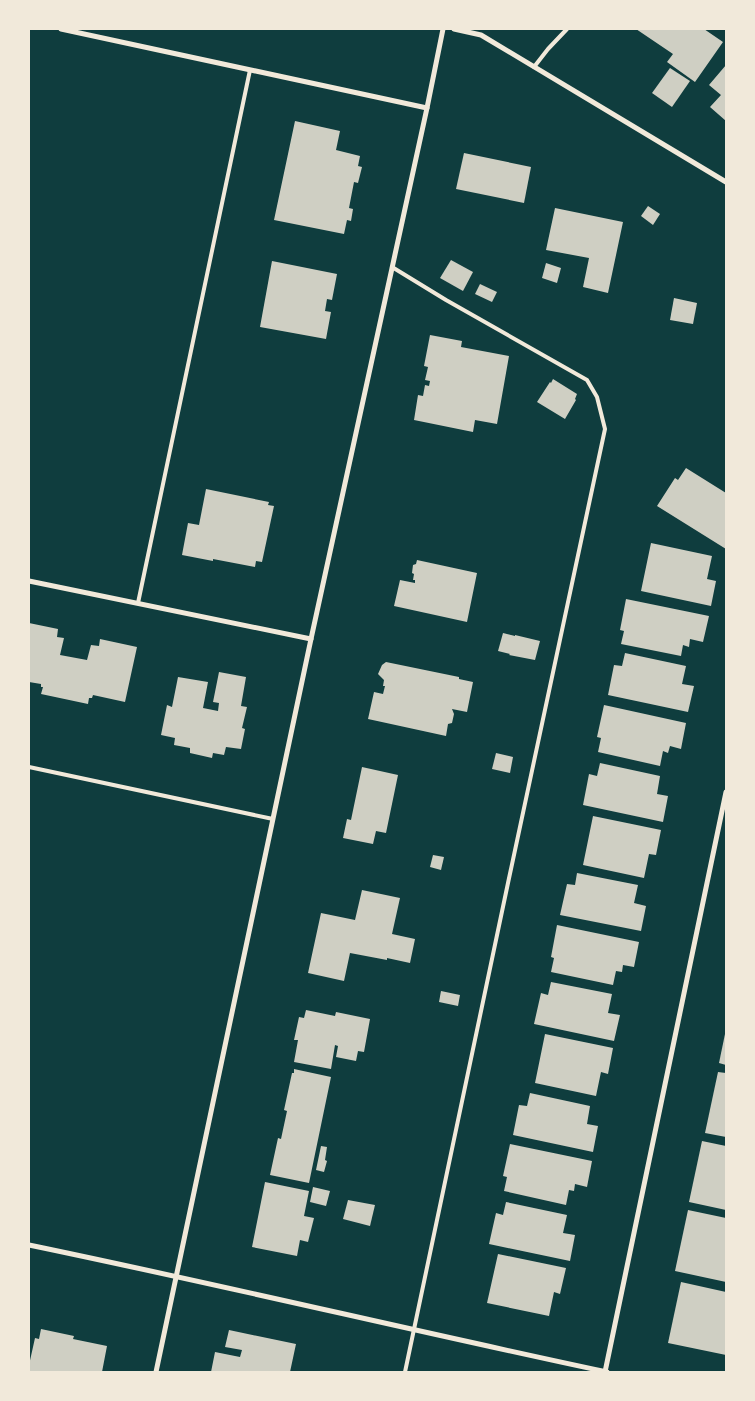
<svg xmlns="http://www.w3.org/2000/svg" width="755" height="1401" viewBox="0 0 755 1401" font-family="'Fira Sans',sans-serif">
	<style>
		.building { fill: #cfcfc3 }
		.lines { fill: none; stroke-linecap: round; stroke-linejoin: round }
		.service { stroke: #f1e9da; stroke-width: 4 }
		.minor { stroke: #f1e9da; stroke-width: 5 }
	</style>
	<rect width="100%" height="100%" fill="#0f3d3e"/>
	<g class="building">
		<polygon points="636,29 704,29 723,42 695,82 667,62 673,54"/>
		<polygon points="726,65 726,121 710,107 721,95 709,85"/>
		<polygon points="670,68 690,81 672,107 652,93"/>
		<polygon points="295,121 340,131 336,150 360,156 358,166 362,167 358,183 354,182 349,208 353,209 351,221 347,220 344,234 274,220"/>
		<polygon points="464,153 531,167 524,203 456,189"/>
		<polygon points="648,206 660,214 653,225 641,216"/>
		<polygon points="555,208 623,222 608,293 583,287 589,258 546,250"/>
		<polygon points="451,260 473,272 463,291 440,278"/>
		<polygon points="272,261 337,274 332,300 327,299 325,311 331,312 326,339 260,327"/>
		<polygon points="546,263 561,268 557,283 542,278"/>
		<polygon points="480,284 497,292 492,302 475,294"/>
		<polygon points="674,298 697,303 693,324 670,320"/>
		<polygon points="430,335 462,341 461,347 509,356 497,424 475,420 473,432 414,420 418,395 423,396 425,385 429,386 430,381 425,380 428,367 424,366"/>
		<polygon points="553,379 577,394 575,399 576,400 565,419 537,402 550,382 551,383"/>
		<polygon points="686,468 726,493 726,549 657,506 675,478 678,480"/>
		<polygon points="206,489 269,502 268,505 274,506 262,562 256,561 255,567 213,559 213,561 182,555 188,523 199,525"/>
		<polygon points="651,543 712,556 707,579 716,581 711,606 641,591"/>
		<polygon points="417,560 477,573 467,622 394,606 400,580 415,583 415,580 413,580 414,574 412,573 413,565 416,564"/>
		<polygon points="626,599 709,616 703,642 690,639 689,647 683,645 681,656 621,644 624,631 620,630"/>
		<polygon points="29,623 58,629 57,637 64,638 60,655 87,660 91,645 99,646 100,639 137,647 125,702 93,695 92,698 89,698 88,704 41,694 43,687 41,687 41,684 29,682"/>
		<polygon points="503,633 515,636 515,635 540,641 535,660 509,655 510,654 498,651"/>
		<polygon points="625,653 686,666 682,684 694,686 688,712 608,695 614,665 622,666"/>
		<polygon points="386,662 459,677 459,679 473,682 467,712 452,709 454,714 452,723 448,724 446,736 368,719 374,692 383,694 385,686 383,686 384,680 378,674 382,665"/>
		<polygon points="219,672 246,677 241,706 247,707 242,728 245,729 241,749 226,747 224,755 213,753 212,758 190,753 190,748 174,745 175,738 161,735 167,705 172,707 178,677 208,682 203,708 218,711 219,703 213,702"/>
		<polygon points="604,705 686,723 681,749 670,746 668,753 663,751 660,766 598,752 601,738 597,737"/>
		<polygon points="496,753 513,757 510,773 492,769"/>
		<polygon points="600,763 660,776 657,794 668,796 663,822 583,805 589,774 597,776"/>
		<polygon points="362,767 398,775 386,833 376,831 373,844 343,838 347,819 351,820"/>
		<polygon points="593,816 661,830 656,855 649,854 644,878 583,865"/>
		<polygon points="433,855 444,857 441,870 430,867"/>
		<polygon points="577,873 638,885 634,903 646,906 641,931 560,915 567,884 575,885"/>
		<polygon points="362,890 400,898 392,934 415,939 410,963 387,958 387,960 350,953 344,981 308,973 321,913 355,920"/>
		<polygon points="557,925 639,942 634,967 623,965 622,972 616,971 613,985 551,972 554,958 551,957"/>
		<polygon points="551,982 612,994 608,1013 620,1015 614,1041 534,1024 541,993 548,995"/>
		<polygon points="441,991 460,995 458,1006 439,1002"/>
		<polygon points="306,1010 335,1016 336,1012 370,1019 364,1052 358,1051 356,1061 336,1057 338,1046 335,1045 331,1069 294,1062 298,1040 294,1040 299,1017 304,1018"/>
		<polygon points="545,1034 613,1048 608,1074 601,1072 596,1096 535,1083"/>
		<polygon points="725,1034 726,1034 726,1065 719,1063"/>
		<polygon points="294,1069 331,1077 309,1183 270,1175 278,1138 281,1139 287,1111 284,1110 292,1073 294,1073"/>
		<polygon points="718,1072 726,1073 726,1137 705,1133"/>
		<polygon points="530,1093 590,1106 587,1124 598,1126 593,1152 513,1135 519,1105 527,1106"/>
		<polygon points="702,1141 726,1146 726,1210 689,1202"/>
		<polygon points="510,1144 592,1161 587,1187 575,1184 574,1191 569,1190 566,1205 504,1191 507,1177 503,1176"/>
		<polygon points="321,1146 327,1147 325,1160 327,1161 324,1172 316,1170"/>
		<polygon points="265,1182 309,1191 304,1216 314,1218 308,1242 300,1240 297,1256 252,1247"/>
		<polygon points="313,1187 330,1191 326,1206 310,1202"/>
		<polygon points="348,1200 375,1205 370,1226 343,1219"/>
		<polygon points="506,1202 567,1215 563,1233 575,1235 570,1261 489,1244 496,1213 503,1215"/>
		<polygon points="688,1210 726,1218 726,1282 675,1271"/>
		<polygon points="498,1254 566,1268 560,1294 554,1292 549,1316 487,1303"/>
		<polygon points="681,1282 726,1292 726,1355 668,1343"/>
		<polygon points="41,1329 74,1336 73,1339 107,1346 102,1372 29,1372 29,1365 35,1338 39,1339"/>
		<polygon points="229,1330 296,1344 290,1372 211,1372 215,1352 240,1357 242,1350 225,1347"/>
	</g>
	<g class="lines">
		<g class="service">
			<polyline points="534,67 548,49 567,29"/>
			<polyline points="392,267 446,300 587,380 597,397 605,429 508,883 405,1372"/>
			<polyline points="138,603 250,70"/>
			<polyline points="29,767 273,819"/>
		</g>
		<g class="minor">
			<polyline points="61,29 427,108"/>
			<polyline points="454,29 481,35 726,182"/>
			<polyline points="29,581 311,639"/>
			<path d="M29,1245C222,1285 414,1331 607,1372"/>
			<polyline points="156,1372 311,639 427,108 443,29"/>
			<polyline points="605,1372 726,792"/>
		</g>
	</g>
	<rect width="755" height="1401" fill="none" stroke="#f1e9da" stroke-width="60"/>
</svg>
